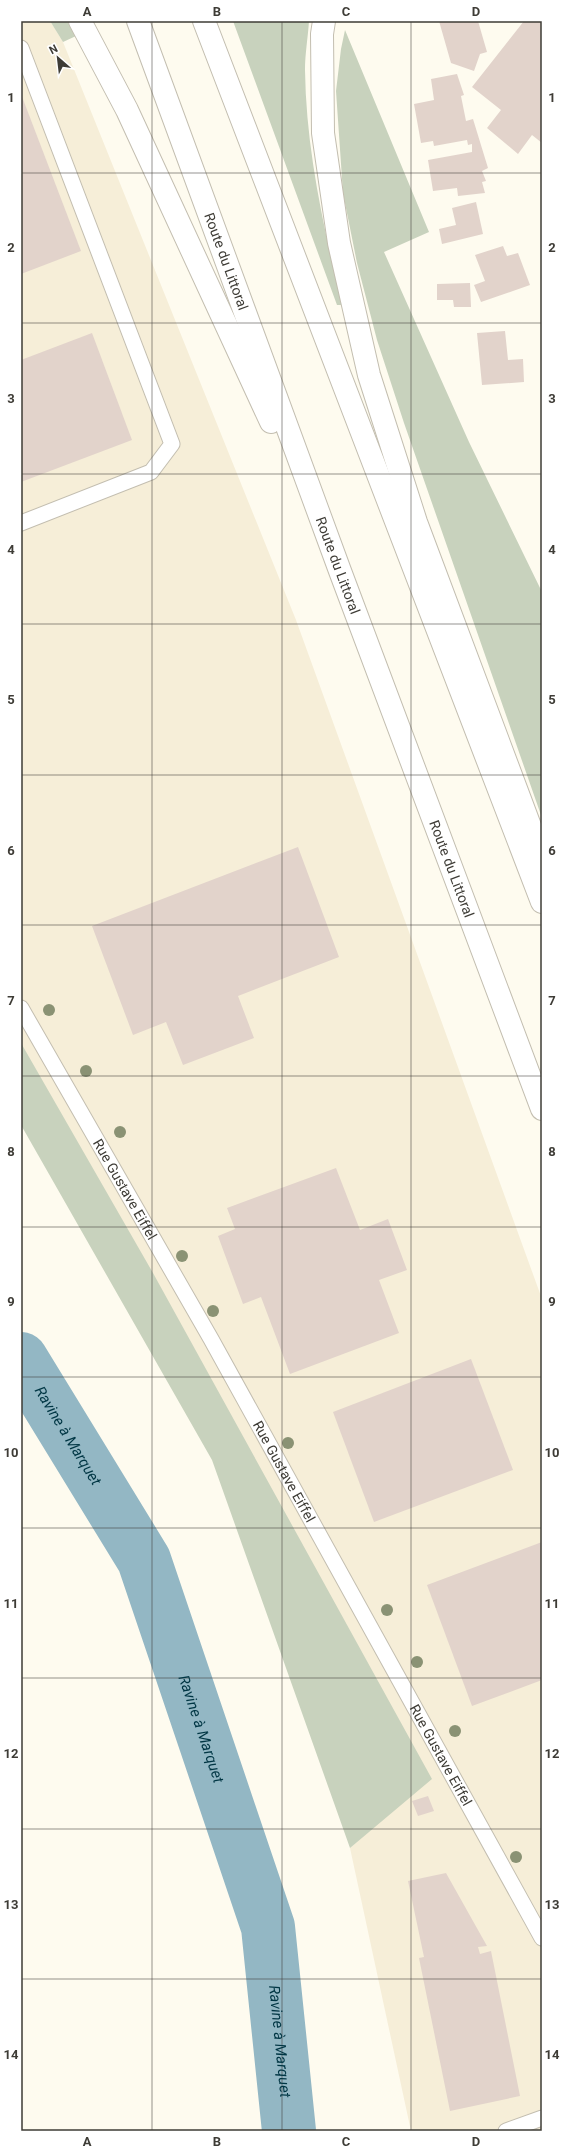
<svg xmlns="http://www.w3.org/2000/svg" width="563" height="2152" viewBox="0 0 563 2152" font-family="Roboto,sans-serif">
	<style>
		.built { fill: #f6eed8 }
		.green { fill: #c8d2bd }
		.lines { fill: none; stroke-linecap: round; stroke-linejoin: round }
		.river { stroke: #93b7c4; stroke-width: 54 }
		.building { fill: #e2d3cb }
		.lane-casing { stroke: #c3beb0; stroke-width: 17 }
		.highway-casing { stroke: #c3beb0; stroke-width: 24 }
		.lane { stroke: #fff; stroke-width: 15 }
		.highway { stroke: #fff; stroke-width: 22 }
		.tree { fill: #8a9274 }
		.grid { fill: none; stroke: #3e3c36; stroke-width: 1; stroke-opacity: 0.55 }
		.labels { text-anchor: middle; dominant-baseline: central; stroke-width: 3; stroke-linejoin: round; paint-order: stroke }
		.street-label { font-size: 14px; fill: #3e3c36; stroke: #fff }
		.water-label { font-size: 15px; font-style: italic; fill: #003644; stroke: #fff }
		.neatline { fill: none; stroke: #3e3c36; stroke-width: 1.5 }
		.grid-label { font-size: 13px; text-anchor: middle; font-weight: bold; fill: #3e3c36 }
	</style>
	<rect width="100%" height="100%" fill="#fefbef"/>
	<polygon class="built" points="21,21 50,21 63,42 296,620 542,1299 542,2131 411,2131 350,1848 420,1784 21,1045"/>
	<g class="green">
		<polygon points="50,21 67,21 76,36 63,42"/>
		<path d="M233,21H309C308,37 305,54 305,70C306,150 324,228 342,305H337Z"/>
		<polygon points="345,30 429,232 384,252 469,442 542,592 542,818 404,423 377,340 357,263 343,193 336,91 341,49"/>
		<polygon points="21,1043 153,1273 432,1779 350,1848 212,1460 21,1125"/>
	</g>
	<g class="lines">
		<path class="river" id="s1" d="M21,1359L144,1560L268,1927L289,2131"/>
	</g>
	<g class="building">
		<polygon points="439,21 478,21 487,52 480,54 474,71 451,63"/>
		<polygon points="524,21 542,21 542,143 532,135 518,154 487,128 501,110 472,87"/>
		<polygon points="457,74 464,95 461,96 466,121 473,119 488,168 482,171 486,181 482,182 485,193 458,196 457,188 433,191 428,160 472,152 472,144 468,145 467,140 434,146 433,141 421,143 414,104 434,100 431,79"/>
		<polygon points="21,94 81,251 21,274"/>
		<polygon points="476,202 483,234 442,244 439,229 456,225 452,208"/>
		<polygon points="503,246 507,256 518,253 530,285 481,302 474,285 485,281 475,255"/>
		<polygon points="470,283 471,307 454,307 453,300 437,300 437,284"/>
		<polygon points="505,331 508,360 523,359 524,382 482,385 477,333"/>
		<polygon points="92,333 132,440 21,482 21,360"/>
		<polygon points="298,847 339,957 238,996 254,1038 183,1065 166,1022 133,1035 92,926"/>
		<polygon points="336,1168 360,1230 388,1219 407,1270 379,1280 399,1333 290,1374 261,1297 243,1304 218,1236 235,1229 227,1208"/>
		<polygon points="471,1359 513,1470 374,1522 333,1412"/>
		<polygon points="542,1542 542,1680 472,1706 427,1585"/>
		<polygon points="428,1796 434,1811 418,1816 412,1801"/>
		<polygon points="446,1873 487,1946 478,1947 480,1954 491,1951 520,2096 450,2111 419,1958 424,1957 408,1881"/>
	</g>
	<g class="lines">
		<defs>
			<g id="lane">
				<polyline points="21,48 172,444 151,472 21,523"/>
				<path id="s2" d="M21,1008L211,1339L542,1938"/>
				<polyline points="506,2131 542,2118"/>
			</g>
			<g id="highway">
				<polyline points="80,21 127,110 271,422"/>
				<path id="s3" d="M138,21L340,571L542,1109"/>
				<polyline points="204,21 542,902"/>
				<polyline points="324,21 322,34 323,133 339,243 369,375 416,522 542,858"/>
			</g>
		</defs>
		<use href="#lane" class="lane-casing"/>
		<use href="#highway" class="highway-casing"/>
		<use href="#lane" class="lane"/>
		<use href="#highway" class="highway"/>
	</g>
	<g class="tree">
		<circle cx="49" cy="1010" r="6"/>
		<circle cx="86" cy="1071" r="6"/>
		<circle cx="120" cy="1132" r="6"/>
		<circle cx="182" cy="1256" r="6"/>
		<circle cx="213" cy="1311" r="6"/>
		<circle cx="288" cy="1443" r="6"/>
		<circle cx="387" cy="1610" r="6"/>
		<circle cx="417" cy="1662" r="6"/>
		<circle cx="455" cy="1731" r="6"/>
		<circle cx="516" cy="1857" r="6"/>
	</g>
	<path class="grid" d="M152,21V2131M282,21V2131M411,21V2131M21,173H542M21,323H542M21,474H542M21,624H542M21,775H542M21,925H542M21,1076H542M21,1227H542M21,1377H542M21,1528H542M21,1678H542M21,1829H542M21,1979H542"/>
	<g class="labels">
		<g class="street-label">
			<text stroke="none"><textPath href="#s3" startOffset="256">Route du Littoral</textPath></text>
			<text stroke="none"><textPath href="#s3" startOffset="580">Route du Littoral</textPath></text>
			<text stroke="none"><textPath href="#s3" startOffset="904">Route du Littoral</textPath></text>
			<text stroke="none"><textPath href="#s2" startOffset="209">Rue Gustave Eiffel</textPath></text>
			<text stroke="none"><textPath href="#s2" startOffset="533">Rue Gustave Eiffel</textPath></text>
			<text stroke="none"><textPath href="#s2" startOffset="857">Rue Gustave Eiffel</textPath></text>
		</g>
		<g class="water-label">
			<text stroke="none"><textPath href="#s1" startOffset="90">Ravine à Marquet</textPath></text>
			<text stroke="none"><textPath href="#s1" startOffset="414">Ravine à Marquet</textPath></text>
			<text stroke="none"><textPath href="#s1" startOffset="738">Ravine à Marquet</textPath></text>
		</g>
	</g>
	<rect width="563" height="2152" fill="none" stroke="#ffffff" stroke-width="44"/>
	<g transform="translate(58 58) rotate(332)" stroke="#ffffff" stroke-width="3" paint-order="stroke">
	<path d="M0-3L7 15L0 10L-7 15Z" fill="#3e3c36"/>
	<text y="-6" font-size="11" font-weight="bold" text-anchor="middle" fill="#3e3c36">N</text>
	</g>
	<rect x="22" y="22" width="519" height="2108" class="neatline"/>
	<g class="grid-label">
		<text x="87" y="16">A</text>
		<text x="217" y="16">B</text>
		<text x="346" y="16">C</text>
		<text x="476" y="16">D</text>
		<text x="11" y="102">1</text>
		<text x="552" y="102">1</text>
		<text x="11" y="252">2</text>
		<text x="552" y="252">2</text>
		<text x="11" y="403">3</text>
		<text x="552" y="403">3</text>
		<text x="11" y="554">4</text>
		<text x="552" y="554">4</text>
		<text x="11" y="704">5</text>
		<text x="552" y="704">5</text>
		<text x="11" y="855">6</text>
		<text x="552" y="855">6</text>
		<text x="11" y="1005">7</text>
		<text x="552" y="1005">7</text>
		<text x="11" y="1156">8</text>
		<text x="552" y="1156">8</text>
		<text x="11" y="1306">9</text>
		<text x="552" y="1306">9</text>
		<text x="11" y="1457">10</text>
		<text x="552" y="1457">10</text>
		<text x="11" y="1608">11</text>
		<text x="552" y="1608">11</text>
		<text x="11" y="1758">12</text>
		<text x="552" y="1758">12</text>
		<text x="11" y="1909">13</text>
		<text x="552" y="1909">13</text>
		<text x="11" y="2059">14</text>
		<text x="552" y="2059">14</text>
		<text x="87" y="2146">A</text>
		<text x="217" y="2146">B</text>
		<text x="346" y="2146">C</text>
		<text x="476" y="2146">D</text>
	</g>
</svg>
